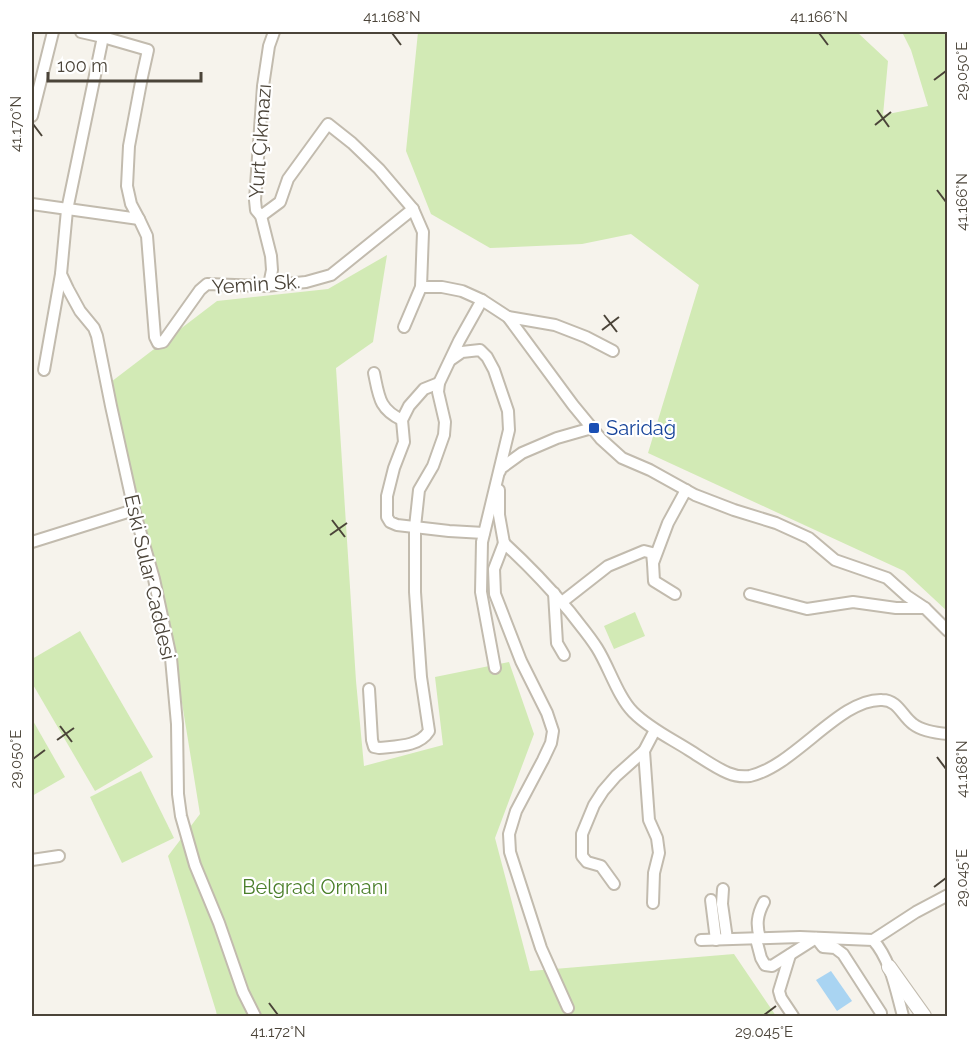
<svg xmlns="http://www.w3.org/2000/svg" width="979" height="1048" viewBox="0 0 979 1048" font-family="Raleway,sans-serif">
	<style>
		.green { fill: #d2eab5 }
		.water { fill: #a9d4f2 }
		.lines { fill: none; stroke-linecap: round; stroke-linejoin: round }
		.minor-casing { stroke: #c2bbae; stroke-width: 14 }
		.tertiary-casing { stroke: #c2bbae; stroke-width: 16 }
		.minor { stroke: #fff; stroke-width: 10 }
		.tertiary { stroke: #fff; stroke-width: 14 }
		.ticks { fill: none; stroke: #4b4439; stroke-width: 2 }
		.transit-dot { fill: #1a4fb4; stroke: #fff; stroke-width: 2 }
		.labels { text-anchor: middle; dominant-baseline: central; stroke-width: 4.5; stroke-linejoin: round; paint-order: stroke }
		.street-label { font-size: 20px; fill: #4b4439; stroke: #fff }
		.transit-label { font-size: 20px; fill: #164399; stroke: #fff; text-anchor: start }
		.park-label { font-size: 20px; fill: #4a7f2a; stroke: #fff }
		.neatline { fill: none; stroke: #4b4439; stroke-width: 2 }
		.ticks-label { font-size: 15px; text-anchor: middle; fill: #4b4439 }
	</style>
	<rect width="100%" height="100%" fill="#f6f3ec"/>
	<g class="green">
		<polygon points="418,32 857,32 888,61 883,115 928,106 911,50 902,32 947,32 947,611 904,571 648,453 699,285 631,234 582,244 490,248 431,214 406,151"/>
		<polygon points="387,255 373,342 336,368 356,681 364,766 443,745 435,677 509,662 534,734 495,838 530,971 734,954 776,1016 217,1016 216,1011 168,856 200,814 182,703 107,385 217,301 328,289"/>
		<polygon points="635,612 645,636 614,649 604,626"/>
		<polygon points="80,631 153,757 95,791 32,683 32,659"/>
		<polygon points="32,719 65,777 32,796"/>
		<polygon points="141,771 174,838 122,863 90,797"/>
	</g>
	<polygon class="water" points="831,971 852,1001 837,1011 816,980"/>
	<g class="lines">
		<defs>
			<g id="minor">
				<polyline points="104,32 67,210 61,274 68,289 80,311 94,328 97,336 111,406 134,510 154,579 171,658 177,724 178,794 181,816 195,865 219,923 243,992 255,1016"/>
				<polyline points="32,116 53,32"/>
				<polyline points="32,204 139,219 131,204 127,186 129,146 142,77 148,50 103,37 81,32"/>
				<polyline points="261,216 280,202 288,179 328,124 352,143 379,169 413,209 423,232 421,287 442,287 462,291 482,300 508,317 573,405 601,439 622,458 650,470 695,495 734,510 776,523 809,538 835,560 887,578 907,596 925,608 948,631"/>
				<polyline points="139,219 147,236 155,337 158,343 163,342 200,290 207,284 265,286 306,282 331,275 413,209"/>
				<polyline points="269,285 272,270 271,256 261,216 256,210 255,200 263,86 269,46 274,32"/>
				<polyline points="508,317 555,325 586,337 613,351"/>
				<polyline points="404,327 421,287"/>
				<polyline points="452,359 462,352 480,350 487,357 494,370 508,411 509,430 482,542 481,592 495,668"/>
				<polyline points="44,370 61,274"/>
				<path d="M374,373C379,397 379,409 402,420"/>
				<polyline points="439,383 424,389 409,406 402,420 404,442 394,468 387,496 387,517 390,522 397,525 449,531 484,533"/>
				<polyline points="500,471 500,469 522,453 557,438 592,428"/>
				<polyline points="499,490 499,515 504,543"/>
				<polyline points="32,542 134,510"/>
				<path d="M504,543C528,565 549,587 570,612C579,624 589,635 597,648C609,667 618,697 633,712C649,728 670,738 689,750C702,758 714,767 728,773C735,776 742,777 750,776C795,766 840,698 882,700C898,700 902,716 913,724C922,731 936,733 948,734"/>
				<polyline points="504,543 494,569 495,594 521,661 547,713 553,731 551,743 543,760 516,811 509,834 510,852 541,948 568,1008"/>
				<polyline points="554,593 557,643 564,655"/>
				<polyline points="675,594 654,581 653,563 668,523 686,490"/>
				<polyline points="750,594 807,609 853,602 896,608 925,608"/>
				<polyline points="562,602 608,566 644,551 652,553 653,563"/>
				<path d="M369,689L372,740L374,747L379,748C396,746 419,747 429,731L421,677L415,592V527L419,490L433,466L444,435L445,422L438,392L439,383L459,341L482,300"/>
				<polyline points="32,860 59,856"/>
				<polyline points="614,884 601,866 587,862 582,856 582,834 594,805 603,791 616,776 644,751"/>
				<polyline points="723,889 722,904 727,939"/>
				<polyline points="711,900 716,940"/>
				<polyline points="653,903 654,873 659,853 657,838 649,820 644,751 655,730"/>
				<path d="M760,938C756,925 757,915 764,902"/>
				<polyline points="756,939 761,958 765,965 772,966 816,938 823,947 835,948 843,954 881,1013 881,1016"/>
				<path d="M701,940L800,937L873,940C891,960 896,991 903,1016"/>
				<polyline points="873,940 916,912 948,895"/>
				<polyline points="790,955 779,991 781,998 793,1016"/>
			</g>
			<polyline id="tertiary" points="889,967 924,1016"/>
		</defs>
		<use href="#minor" class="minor-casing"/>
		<use href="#tertiary" class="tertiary-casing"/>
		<use href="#minor" class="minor"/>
		<use href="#tertiary" class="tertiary"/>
	</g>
	<path class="ticks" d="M392,33L401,45M819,33L828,45M934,80L946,71M877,110L889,127M33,124L42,136M875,125L891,112M937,190L946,202M604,315L617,332M602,330L619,317M332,520L345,537M330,535L347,523M60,726L72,742M57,740L74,728M937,757L946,769M33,759L45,750M934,887L946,878M269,1003L278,1015M764,1015L776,1006"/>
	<rect class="transit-dot" x="588" y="422" width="12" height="12" rx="3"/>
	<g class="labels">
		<g class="street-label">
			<text transform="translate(260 141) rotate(-86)">Yurt Çıkmazı</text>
			<text transform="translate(256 284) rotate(-4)">Yemin Sk.</text>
			<text transform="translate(150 577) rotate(77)">Eski Sular Caddesi</text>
		</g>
		<g class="transit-label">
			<text x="606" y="428">Saridağ</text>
		</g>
		<g class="park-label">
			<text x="315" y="887">Belgrad Ormanı</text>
		</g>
	</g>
	<rect width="979" height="1048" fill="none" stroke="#ffffff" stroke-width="66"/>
	<path d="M48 72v9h153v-9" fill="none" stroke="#4b4439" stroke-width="3"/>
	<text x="57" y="72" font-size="18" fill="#4b4439" stroke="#ffffff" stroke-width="4.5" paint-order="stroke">100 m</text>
	<rect x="33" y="33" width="913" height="982" class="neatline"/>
	<g class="ticks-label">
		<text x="392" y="22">41.168°N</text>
		<text x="819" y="22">41.166°N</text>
		<text transform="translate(962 71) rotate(-90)" y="5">29.050°E</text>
		<text transform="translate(16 124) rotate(-90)" y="5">41.170°N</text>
		<text transform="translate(962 202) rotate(-90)" y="5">41.166°N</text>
		<text transform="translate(16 759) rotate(-90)" y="5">29.050°E</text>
		<text transform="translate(962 769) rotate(-90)" y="5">41.168°N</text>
		<text transform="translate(962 878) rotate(-90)" y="5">29.045°E</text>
		<text x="278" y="1037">41.172°N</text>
		<text x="764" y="1037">29.045°E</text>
	</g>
</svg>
